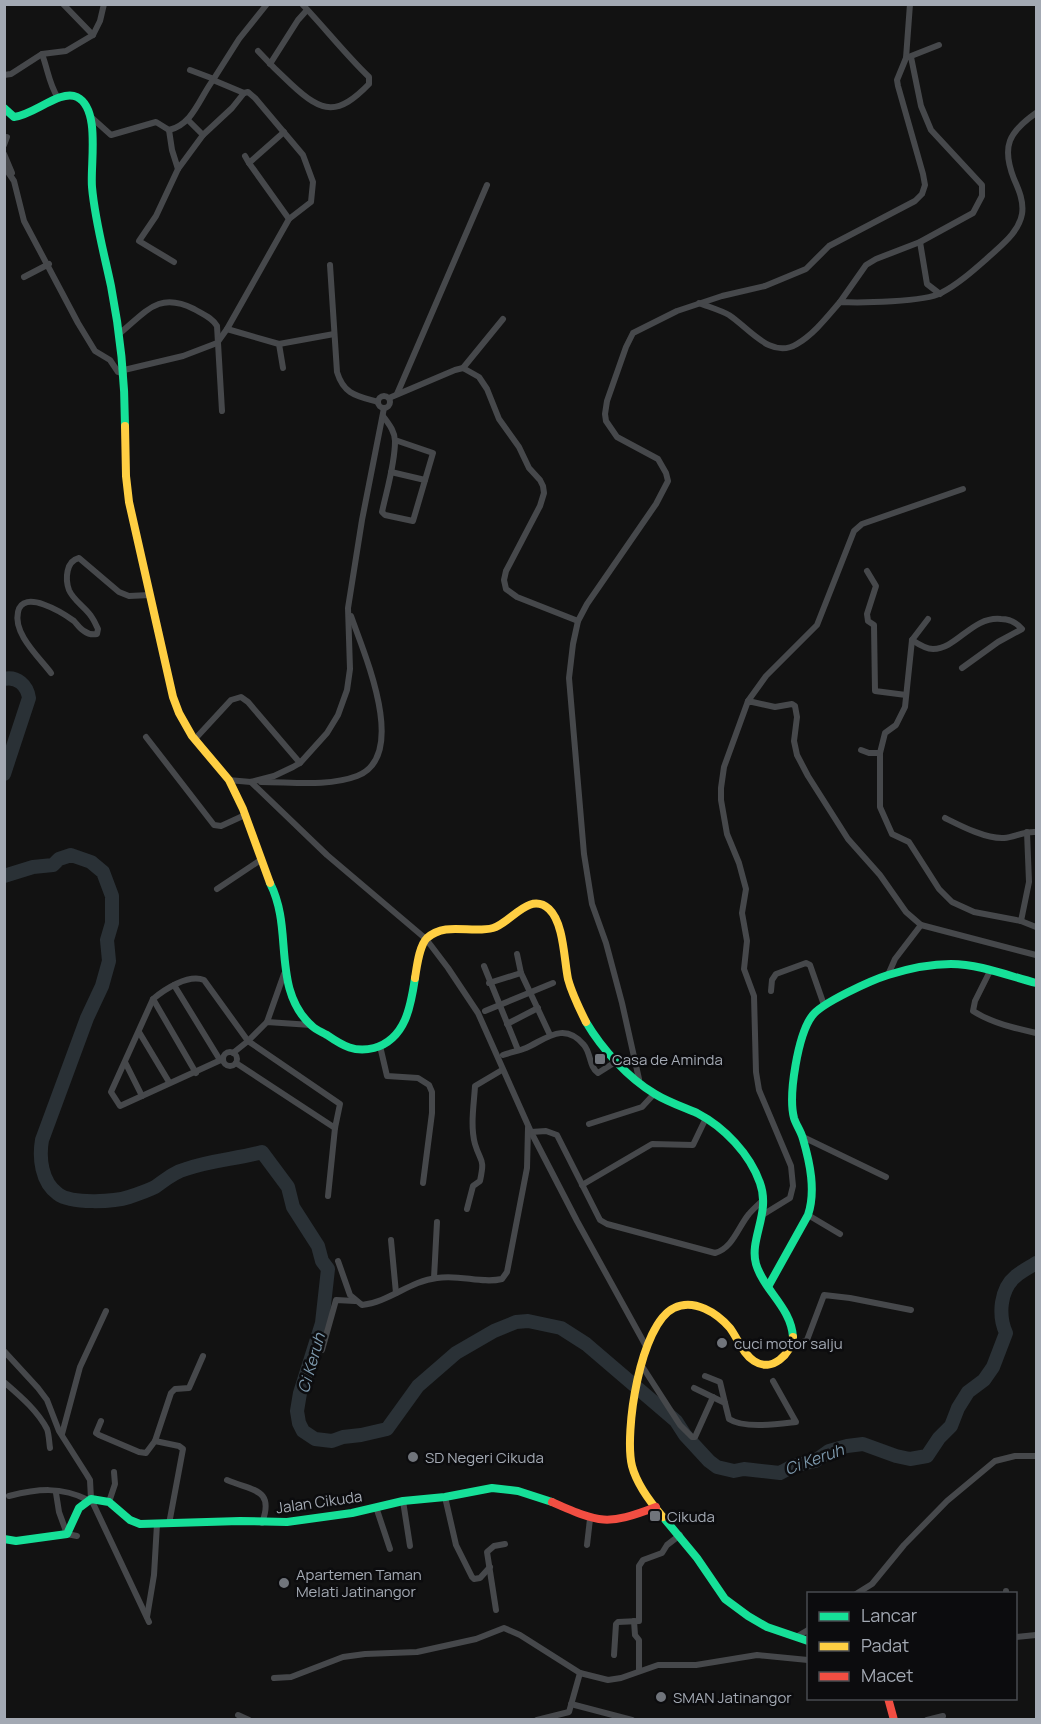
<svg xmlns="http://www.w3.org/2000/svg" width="1041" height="1724" viewBox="0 0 1041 1724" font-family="Manrope,sans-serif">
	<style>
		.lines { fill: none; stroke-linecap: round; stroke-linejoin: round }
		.river { stroke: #2a3136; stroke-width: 14 }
		.street { stroke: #46484b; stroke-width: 6 }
		.fast { stroke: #16e098; stroke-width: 8 }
		.slow { stroke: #ffcf43; stroke-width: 8 }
		.jam { stroke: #f24e42; stroke-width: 8 }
		.poi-dot { fill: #70747b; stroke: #0c0c0e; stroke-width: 2 }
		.labels { text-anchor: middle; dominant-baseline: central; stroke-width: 5; stroke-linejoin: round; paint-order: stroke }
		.poi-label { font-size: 15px; fill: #a3a9b3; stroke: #0c0c0e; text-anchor: start }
		.street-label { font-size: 15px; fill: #a3a9b3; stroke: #0c0c0e }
		.water-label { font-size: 16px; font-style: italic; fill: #7c98ac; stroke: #0c0c0e }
	</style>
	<rect width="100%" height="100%" fill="#121212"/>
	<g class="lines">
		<g class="river">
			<path d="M4,679C17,676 27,685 29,698L4,774"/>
			<path d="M4,876L33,867L53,865L59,859L71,855L91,862L103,872L112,896V923L107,940L109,961L102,986L87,1018L42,1140C39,1157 41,1182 58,1194C71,1204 114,1202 129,1197C138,1194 147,1191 155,1187C165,1180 174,1172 186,1169C211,1160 237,1159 262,1152L288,1187L293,1207L318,1246L322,1261L328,1269L322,1323L300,1393L297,1411L299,1423L303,1431L315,1439L332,1441L343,1437L361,1435L387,1429L418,1386L456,1353L494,1331L516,1322L528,1321L561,1328L586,1344L676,1421L685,1435L709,1461L717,1467L734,1471L744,1469L780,1473L793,1466L815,1461L829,1451L847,1446L863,1444L896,1456L910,1459L927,1456L939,1438L951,1426L958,1408L968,1392L984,1380L993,1367L1006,1333C998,1315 1000,1289 1016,1276C1022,1271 1030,1267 1036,1263"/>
		</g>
		<g class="street">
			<polyline points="63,4 93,35"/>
			<path d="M258,51C269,63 280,74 291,84C323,114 338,116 369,84V77C345,54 325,28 302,4"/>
			<path d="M42,54C48,70 49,84 58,98"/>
			<polyline points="906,58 910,4"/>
			<polyline points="270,64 298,20 307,10"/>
			<polyline points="190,70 214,79"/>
			<polyline points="4,75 11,74 42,54 66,51 93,35 100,21 104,4"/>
			<polyline points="244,93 248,92 255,98 303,155 313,182 311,202 289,219"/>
			<polyline points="91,117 111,135 156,122 169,130"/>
			<polyline points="188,120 203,135 232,108 244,93 213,80 239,39 267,4"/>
			<path d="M169,130C193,124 199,99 213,80"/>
			<polyline points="169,130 172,150 178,169"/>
			<polyline points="4,145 7,137"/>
			<polyline points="4,154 12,173"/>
			<polyline points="245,156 249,163 284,132"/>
			<polyline points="4,166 14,181 24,221 78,323 95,351 110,360 118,372 124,374"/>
			<polyline points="920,242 927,284 940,294"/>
			<polyline points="174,262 139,241 156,216 178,169 203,135"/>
			<path d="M330,265L337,372C344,395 357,396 378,402"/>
			<polyline points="24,277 49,264"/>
			<polyline points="840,302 866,265 876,259 920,242 973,213 982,196 982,185 931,130 921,106 911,57"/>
			<path d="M699,303C709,307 720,310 729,315C749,328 771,360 797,344C814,334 827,317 840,302C860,303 925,302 941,293C960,283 976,268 992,254C1004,243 1019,231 1022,214C1024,202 1019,190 1014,179C1001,146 1009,132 1036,113"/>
			<polyline points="227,329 279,344 283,368"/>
			<path d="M119,334C146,312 158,291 194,309C202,314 212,317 217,326L222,411"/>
			<polyline points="279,344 334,334"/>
			<polyline points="463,368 503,319"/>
			<polyline points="124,370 183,356 217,343 227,329 289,219 249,163"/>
			<polyline points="397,394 487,185"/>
			<circle cx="384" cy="402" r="6"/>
			<polyline points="389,398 455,370 463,368 479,377 487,389 499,419 519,447 529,468 540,480 543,486 544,493 540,506 506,571 504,580 506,589 517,597 578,621"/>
			<path d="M383,416C388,423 395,431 395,441C395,464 387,489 382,512L385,515L413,521L433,453L395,440"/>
			<polyline points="391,472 425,480"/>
			<polyline points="867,571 876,586 867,614 868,621 874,625 875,691 906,695"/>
			<path d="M912,640C918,644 926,649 933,649C957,649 972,616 1001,619C1010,619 1016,622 1022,629L998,642L962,668"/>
			<path d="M51,673C39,657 13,634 18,612C23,588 63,613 74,621C77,624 80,629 84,631C88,634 92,635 97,634L98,629C96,625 94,620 91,616C85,607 73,600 69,590C65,579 66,561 79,558L119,592L129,596L150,595"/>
			<polyline points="748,701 766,676 817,625 854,531 862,524 963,489"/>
			<polyline points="146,737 214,825 221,826 245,815"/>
			<polyline points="195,739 231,700 241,697 248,702 300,763"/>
			<polyline points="861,750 869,753 880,753 880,807 892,834 909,842 939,889 952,902 974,912 1021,921 1036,927"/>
			<polyline points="880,753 885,733 896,725 905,707 912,640 928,619"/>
			<polyline points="228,780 251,782 274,776 293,767 300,763 327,733 338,715 347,690 350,669 348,608 362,520 384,408"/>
			<polyline points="251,782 327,855 426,939 448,968 478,1013 531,1132 577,1221 647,1348"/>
			<path d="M261,782C292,782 328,787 357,776C410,756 363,651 351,616"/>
			<path d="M945,818C961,826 986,839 1004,838C1015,837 1024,831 1036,832"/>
			<polyline points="217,889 262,859"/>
			<polyline points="1021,921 1029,882 1027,832"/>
			<polyline points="517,954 521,973 550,1035"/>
			<polyline points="484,966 518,1050"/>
			<path d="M990,971L975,1001L973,1011C992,1023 1014,1028 1036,1033"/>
			<polyline points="888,975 895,959 921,925"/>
			<polyline points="489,983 521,973"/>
			<polyline points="174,985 220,1060"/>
			<polyline points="771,991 772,980 776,974 806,963 810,965 824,1005"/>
			<polyline points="153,999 196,1073"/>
			<polyline points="485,1011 553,983"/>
			<polyline points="267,1022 284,974"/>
			<polyline points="507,1024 538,1008"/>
			<polyline points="139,1032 169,1082"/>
			<polyline points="380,1046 387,1076 418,1078 429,1085 432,1092 432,1113 423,1183"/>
			<circle cx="230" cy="1059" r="7"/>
			<polyline points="233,1053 248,1041 267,1022 311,1025"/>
			<path d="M503,1055C511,1052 519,1051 526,1048C546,1039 564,1021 584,1045C591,1053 589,1067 598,1073L617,1061"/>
			<path d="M223,1059L120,1106L111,1092L153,999C165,989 188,974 204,980L248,1041L340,1104L335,1128L328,1196"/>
			<polyline points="125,1062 142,1096"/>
			<polyline points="236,1063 335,1128"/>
			<polyline points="639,1079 622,1003 606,943 592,904 584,854 569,678 573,644 578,621 587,604 656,504 668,481 666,473 658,459 617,437 606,421 605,414 607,401 626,347 633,333 677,311 722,296 765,286 806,269 829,246 915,201 922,194 925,185 923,174 898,86 897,80 906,58 939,45"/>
			<polyline points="589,1124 642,1107 654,1094"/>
			<path d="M531,1132L546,1131L557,1135L600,1220L607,1224L715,1253C733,1248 738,1227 749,1214C753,1209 758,1205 763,1200"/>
			<polyline points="803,1137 886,1177"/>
			<polyline points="582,1185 652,1144 693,1145 706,1118"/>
			<path d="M467,1209L473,1186L480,1181C485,1157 481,1164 475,1144C470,1126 474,1104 475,1086L502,1070"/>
			<polyline points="764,1214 790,1198 793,1186 791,1166 759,1090 756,1072 754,996 744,969 747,941 742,913 746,889 739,863 727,834 721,800 721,788 724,767 748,701 775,707 792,704 795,706 797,717 794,741 797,755 808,776 848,839 880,875 906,912 921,925 1036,955"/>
			<polyline points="808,1215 840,1234"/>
			<polyline points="391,1240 396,1293"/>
			<path d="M338,1261L350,1295L362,1305C389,1302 410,1281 437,1278C460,1274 481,1284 502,1279L507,1272L527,1168L528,1128"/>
			<polyline points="434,1278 437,1222"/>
			<polyline points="791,1347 807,1340 824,1295 850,1298 911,1310"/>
			<polyline points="322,1350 336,1300 355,1301"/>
			<polyline points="4,1351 38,1388 47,1400 59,1431 87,1475 90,1480 91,1499 149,1622"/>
			<polyline points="642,1366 680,1425 692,1437 695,1437 713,1397"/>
			<polyline points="705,1376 720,1382 725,1403"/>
			<path d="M4,1382C20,1396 37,1410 47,1429C49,1434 49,1442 50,1448"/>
			<path d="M694,1388L725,1403L729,1419C744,1429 778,1424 796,1422L773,1381"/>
			<polyline points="101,1421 96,1433 99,1435 139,1452 146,1453 155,1441 179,1446 183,1449 169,1524"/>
			<polyline points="62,1434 80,1367 106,1311"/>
			<polyline points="155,1441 171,1393 175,1389 189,1388 203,1356"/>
			<path d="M227,1480C252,1491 275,1488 262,1523"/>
			<polyline points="56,1493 59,1512 67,1534 77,1536"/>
			<path d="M9,1496C37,1489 61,1486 88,1500"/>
			<polyline points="445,1497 456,1545 472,1577 474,1579 480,1578 490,1567"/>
			<polyline points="403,1501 410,1546"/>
			<polyline points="109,1502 115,1484 114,1472"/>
			<polyline points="376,1507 390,1549"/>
			<polyline points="587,1545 590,1519"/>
			<polyline points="1006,1591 1006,1594"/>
			<polyline points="856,1594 872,1584 904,1545 947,1501 995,1461 1015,1456 1036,1456"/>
			<polyline points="496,1610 487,1552 494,1546 505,1544"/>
			<polyline points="147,1617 154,1575 157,1524"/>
			<polyline points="634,1621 635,1635 639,1640 639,1671"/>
			<polyline points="796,1637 808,1630"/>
			<polyline points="1016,1637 1036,1635"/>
			<polyline points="614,1655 616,1624 618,1622 639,1621 639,1566 643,1560 662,1553 667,1545 680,1535"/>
			<polyline points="274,1678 291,1677 343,1657 365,1654 417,1652 476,1639 504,1628 520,1635 580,1673 608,1680 621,1678 658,1665 696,1665 757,1655 808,1660"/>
			<polyline points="571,1704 632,1720"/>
			<polyline points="238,1715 249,1720"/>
			<polyline points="537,1720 569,1712 580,1673"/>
			<polyline points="927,1720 943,1716"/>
		</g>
		<g class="fast">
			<path d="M4,108L14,117C34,115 60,89 77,97C101,109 90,164 92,187C95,221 104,253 111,286C120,332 125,378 125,426"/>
			<path d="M270,883C275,893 278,903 280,914C287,951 279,997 312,1026C316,1030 322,1032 327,1035C343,1046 355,1053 374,1048C406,1039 411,1005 415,978"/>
			<path d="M586,1022C602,1049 628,1078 655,1094C668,1102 683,1107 697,1113C724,1127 750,1154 760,1183C771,1213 749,1239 756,1264C764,1291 791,1307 793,1337"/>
			<path d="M769,1285L808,1215C816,1191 810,1163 803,1139C801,1131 796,1125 794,1118C788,1095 798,1035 812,1016C821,1003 872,980 888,975C907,969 931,964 951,964C979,964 1009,976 1036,983"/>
			<polyline points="663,1517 697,1558 725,1599 748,1616 767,1627 808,1641"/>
			<polyline points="4,1539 16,1541 67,1534 79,1508 91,1499 109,1502 130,1520 140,1524 240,1521 287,1522 352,1513 403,1501 445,1497 492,1488 518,1491 552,1502"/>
		</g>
		<g class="slow">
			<polyline points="125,426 126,476 129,502 173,697 179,713 192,736 229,780 243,809 270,883"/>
			<path d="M415,978C417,966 419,946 427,938C446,921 471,934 493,928C511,923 529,891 549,909C564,923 564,960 568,979C572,994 579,1008 586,1022"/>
			<path d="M663,1517C650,1502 637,1485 632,1466C624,1433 640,1324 674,1308C694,1298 717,1313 730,1328C738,1339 743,1354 754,1361C772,1373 791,1354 793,1337"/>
		</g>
		<g class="jam">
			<path d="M552,1502C600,1523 606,1526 656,1507"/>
			<polyline points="888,1698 894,1720"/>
		</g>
	</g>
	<g class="poi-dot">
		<rect x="594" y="1053" width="12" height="12" rx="3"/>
		<circle cx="722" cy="1343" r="6"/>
		<circle cx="413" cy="1457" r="6"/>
		<rect x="649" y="1510" width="12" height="12" rx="3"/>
		<circle cx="284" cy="1583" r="6"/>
		<circle cx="661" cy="1697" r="6"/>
	</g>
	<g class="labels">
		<g class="poi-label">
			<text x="612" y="1059">Casa de Aminda</text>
			<text x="734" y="1343">cuci motor salju</text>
			<text x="425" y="1457">SD Negeri Cikuda</text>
			<text x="667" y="1516">Cikuda</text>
			<text x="296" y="1574">Apartemen Taman<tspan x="296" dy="17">Melati Jatinangor</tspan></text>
			<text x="673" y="1697">SMAN Jatinangor</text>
		</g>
		<g class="street-label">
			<text transform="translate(319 1502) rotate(-8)">Jalan Cikuda</text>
		</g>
		<g class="water-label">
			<text transform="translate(311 1363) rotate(-74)">Ci Keruh</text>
			<text transform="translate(814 1459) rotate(-20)">Ci Keruh</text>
		</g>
	</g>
	<rect width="1041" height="1724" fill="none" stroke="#a3a9b3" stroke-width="12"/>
	<rect x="807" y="1592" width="210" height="108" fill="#0c0c0e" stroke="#484b50" stroke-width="1.5"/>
	<rect x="819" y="1612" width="30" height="9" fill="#16e098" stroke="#484b50" stroke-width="1.5"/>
	<text x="861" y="1622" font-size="18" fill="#a3a9b3">Lancar</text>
	<rect x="819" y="1642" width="30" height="9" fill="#ffcf43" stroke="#484b50" stroke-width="1.5"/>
	<text x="861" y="1652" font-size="18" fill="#a3a9b3">Padat</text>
	<rect x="819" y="1672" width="30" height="9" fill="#f24e42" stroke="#484b50" stroke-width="1.5"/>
	<text x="861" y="1682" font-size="18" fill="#a3a9b3">Macet</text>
</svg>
